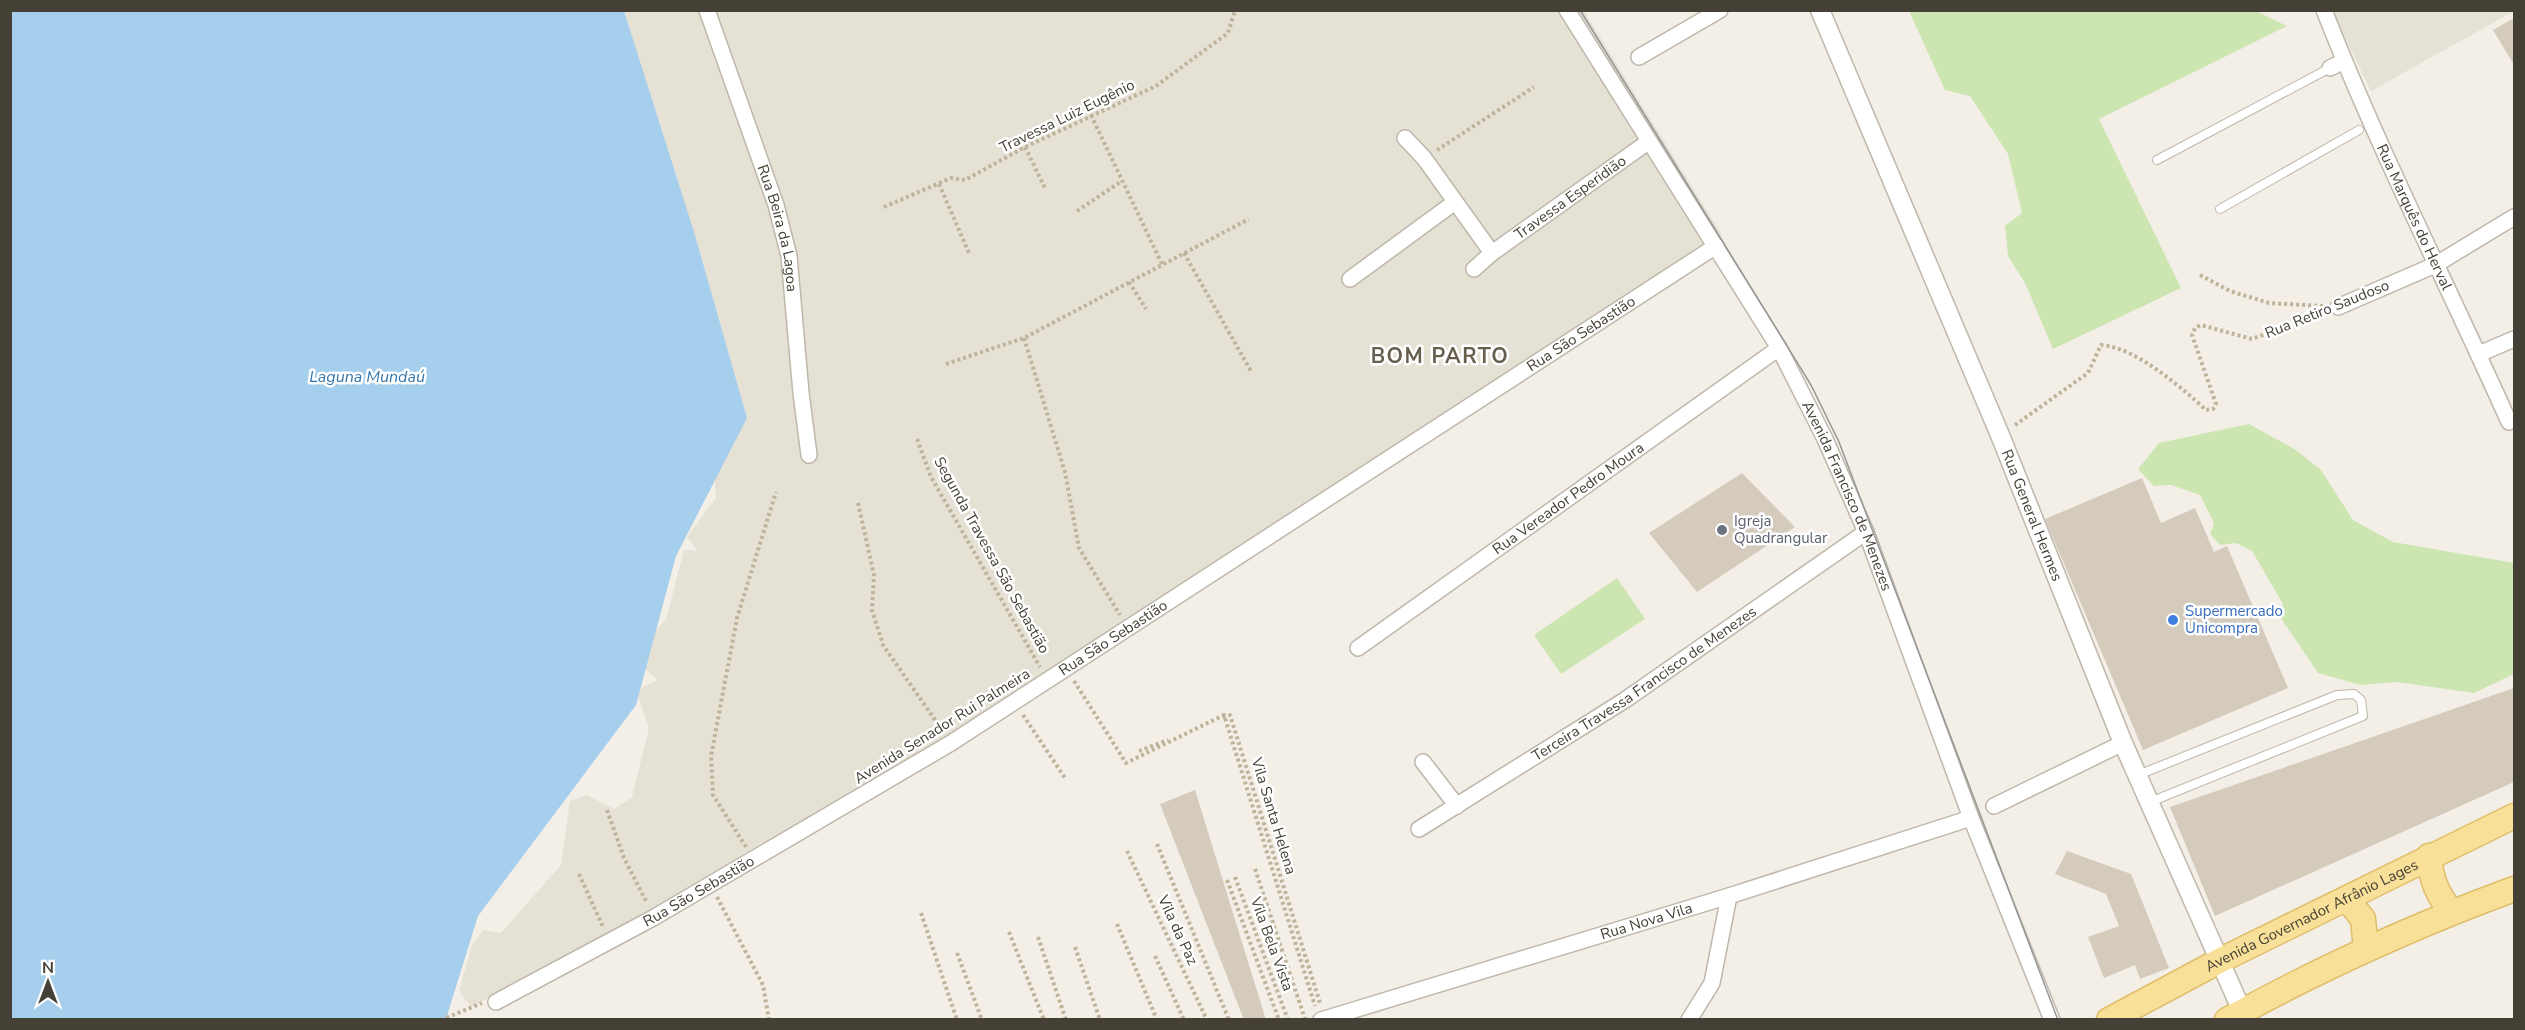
<svg xmlns="http://www.w3.org/2000/svg" width="2525" height="1030" viewBox="0 0 2525 1030" font-family="'Nunito Sans',sans-serif">
	<style>
		.residential { fill: #e6e1d5 }
		.green { fill: #cce5b1 }
		.water { fill: #a6ceed }
		.building { fill: #d4cbbd }
		.lines { fill: none; stroke-linecap: round; stroke-linejoin: round }
		.service-casing { stroke: #beb7aa; stroke-width: 10 }
		.minor-casing { stroke: #beb7aa; stroke-width: 18 }
		.tertiary-casing { stroke: #beb7aa; stroke-width: 21 }
		.primary-casing { stroke: #debe69; stroke-width: 27 }
		.path { stroke: #bfb39c; stroke-width: 4; stroke-dasharray: 3 3; stroke-linecap: butt }
		.service { stroke: #fff; stroke-width: 8 }
		.minor { stroke: #fff; stroke-width: 15 }
		.tertiary { stroke: #fff; stroke-width: 18 }
		.primary { stroke: #f9e099; stroke-width: 24 }
		.tram { stroke: #969696; stroke-width: 1.5 }
		.worship-dot { fill: #6b7280; stroke: #fff; stroke-width: 2 }
		.shop-dot { fill: #3f7fe0; stroke: #fff; stroke-width: 2 }
		.labels { text-anchor: middle; dominant-baseline: central; stroke-width: 5; stroke-linejoin: round; paint-order: stroke }
		.street-label { font-size: 15px; fill: #454036; stroke: #fff }
		.worship-label { font-size: 15px; fill: #5b616d; stroke: #fff; text-anchor: start }
		.shop-label { font-size: 15px; fill: #366cbe; stroke: #fff; text-anchor: start }
		.water-label { font-size: 16px; font-style: italic; fill: #3476ac; stroke: #fff }
		.district-label { font-size: 21px; font-weight: bold; letter-spacing: 1.5px; fill: #685e4e; stroke: #fff }
	</style>
	<rect width="100%" height="100%" fill="#f3efe7"/>
	<g class="residential">
		<polygon points="575,11 1584,11 1722,235 1064,665 705,883 471,1007 459,991 472,945 483,930 501,933 561,865 570,801 587,795 614,809 632,797 649,728 636,691 658,680 642,666 643,643 666,620 684,550 698,551 687,537 716,498 715,480 697,465"/>
		<polygon points="2332,11 2514,11 2371,91"/>
	</g>
	<g class="green">
		<polygon points="2254,10 2287,26 2099,119 2181,288 2053,349 2025,283 2008,256 2005,226 2022,213 2008,154 1970,96 1945,90 1909,11"/>
		<polygon points="2249,424 2296,450 2321,470 2353,520 2393,542 2514,563 2514,674 2474,693 2397,682 2361,685 2318,673 2281,618 2283,604 2252,551 2236,543 2220,545 2210,534 2214,523 2200,495 2171,485 2154,486 2138,469 2159,443"/>
		<polygon points="1617,578 1645,619 1561,674 1534,635"/>
	</g>
	<polygon class="water" points="10,11 624,11 694,232 747,418 676,556 636,705 478,916 446,1019 11,1019"/>
	<g class="building">
		<polygon points="2514,18 2514,65 2493,30"/>
		<polygon points="1742,473 1795,527 1697,592 1649,533"/>
		<polygon points="2142,478 2161,523 2195,508 2214,552 2227,546 2288,688 2143,750 2045,519"/>
		<polygon points="2514,688 2514,782 2215,916 2170,807"/>
		<polygon points="1195,790 1266,1020 1244,1020 1160,804"/>
		<polygon points="2067,851 2131,874 2169,968 2140,979 2135,965 2104,978 2088,937 2119,926 2106,894 2055,874"/>
	</g>
	<g class="lines">
		<defs>
			<g id="service">
				<polyline points="2157,160 2330,68"/>
				<polyline points="2220,209 2359,130"/>
				<polyline points="2138,775 2337,695 2354,694 2361,700 2363,716 2150,802"/>
			</g>
			<g id="minor">
				<path id="s1" d="M707,10L776,205L789,256L801,393L809,455"/>
				<path id="s2" d="M1567,10L1779,348L1825,439L1866,532L1971,818L2052,1020"/>
				<path id="s3" d="M2324,10C2379,151 2448,285 2509,422"/>
				<polyline points="1639,57 1720,10"/>
				<polyline points="2330,68 2344,61"/>
				<polyline points="1405,138 1424,158 1492,253"/>
				<path id="s4" d="M1474,269L1492,253L1648,142"/>
				<polyline points="1350,279 1455,202"/>
				<polyline points="2338,307 2435,265 2514,217"/>
				<polyline points="2479,354 2514,339"/>
				<path id="s5" d="M1358,648L1779,348"/>
				<polyline points="1423,762 1457,806"/>
				<polyline points="1994,806 2123,743"/>
				<path id="s6" d="M1419,829L1625,700L1866,532"/>
				<path id="s7" d="M496,1002L653,918L951,743L1716,246"/>
				<path id="s8" d="M1321,1020L1729,896L1971,818"/>
				<polyline points="1689,1020 1712,983 1729,896"/>
			</g>
			<g id="tertiary">
				<path id="s9" d="M1820,10L2000,435L2123,743L2246,1020"/>
			</g>
			<g id="primary">
				<path d="M2429,856C2431,880 2437,893 2451,912"/>
				<polyline points="2347,899 2363,919 2366,950"/>
				<path id="s10" d="M2109,1020L2221,960L2514,816"/>
				<path d="M2227,1020C2319,969 2416,925 2514,889"/>
			</g>
		</defs>
		<use href="#service" class="service-casing"/>
		<use href="#minor" class="minor-casing"/>
		<use href="#tertiary" class="tertiary-casing"/>
		<use href="#primary" class="primary-casing"/>
		<g class="path">
			<polyline points="1091,115 1162,264"/>
			<polyline points="1025,147 1046,190"/>
			<polyline points="1437,150 1534,87"/>
			<polyline points="939,184 969,253"/>
			<polyline points="884,207 951,178 965,180 1025,147 1156,86 1228,33 1235,10"/>
			<polyline points="1077,211 1122,181"/>
			<polyline points="1184,253 1252,373"/>
			<polyline points="2200,275 2230,291 2269,303 2323,306"/>
			<polyline points="1129,282 1146,309"/>
			<polyline points="1024,338 1065,472 1079,548 1120,615"/>
			<polyline points="946,364 1024,338 1249,219"/>
			<path d="M2015,425L2088,373L2101,345C2135,347 2181,387 2206,410L2213,409L2216,404L2192,335L2195,328L2201,325L2252,339L2324,312"/>
			<polyline points="917,439 931,477 1040,667"/>
			<polyline points="858,503 874,575 872,610 883,645 942,730"/>
			<polyline points="1074,681 1126,763 1224,715 1315,1006"/>
			<polyline points="1023,715 1065,778"/>
			<polyline points="1223,718 1230,715 1320,1003"/>
			<polyline points="1139,751 1168,740"/>
			<polyline points="607,810 624,858 647,903"/>
			<polyline points="1157,844 1229,1020"/>
			<polyline points="746,847 713,795 711,756 737,618 776,492"/>
			<polyline points="1127,851 1207,1020"/>
			<polyline points="1255,869 1305,1019"/>
			<polyline points="579,874 603,927"/>
			<polyline points="1235,877 1288,1020"/>
			<polyline points="1227,880 1279,1020"/>
			<polyline points="717,897 763,985 769,1020"/>
			<polyline points="921,913 957,1020"/>
			<polyline points="1117,924 1157,1020"/>
			<polyline points="1009,932 1044,1020"/>
			<polyline points="1038,937 1066,1020"/>
			<polyline points="1075,947 1100,1020"/>
			<polyline points="957,953 982,1020"/>
			<polyline points="1155,956 1184,1020"/>
			<polyline points="441,1020 482,1003"/>
		</g>
		<use href="#service" class="service"/>
		<use href="#minor" class="minor"/>
		<use href="#tertiary" class="tertiary"/>
		<use href="#primary" class="primary"/>
		<polyline class="tram" points="1580,10 1811,385 1839,442 2058,1020"/>
	</g>
	<circle class="worship-dot" cx="1722" cy="530" r="6"/>
	<circle class="shop-dot" cx="2173" cy="620" r="6"/>
	<g class="labels">
		<g class="street-label">
			<text transform="translate(1067 116) rotate(-26)">Travessa Luiz Eugênio</text>
			<text stroke="none"><textPath href="#s4" startOffset="120">Travessa Esperidião</textPath></text>
			<text stroke="none"><textPath href="#s3" startOffset="226">Rua Marquês do Herval</textPath></text>
			<text stroke="none"><textPath href="#s1" startOffset="230">Rua Beira da Lagoa</textPath></text>
			<text transform="translate(2327 309) rotate(-22)">Rua Retiro Saudoso</text>
			<text stroke="none"><textPath href="#s7" startOffset="1275">Rua São Sebastião</textPath></text>
			<text stroke="none"><textPath href="#s2" startOffset="562">Avenida Francisco de Menezes</textPath></text>
			<text stroke="none"><textPath href="#s5" startOffset="258">Rua Vereador Pedro Moura</textPath></text>
			<text stroke="none"><textPath href="#s9" startOffset="548">Rua General Hermes</textPath></text>
			<text transform="translate(992 555) rotate(61)">Segunda Travessa São Sebastião</text>
			<text stroke="none"><textPath href="#s7" startOffset="717">Rua São Sebastião</textPath></text>
			<text stroke="none"><textPath href="#s6" startOffset="268">Terceira Travessa Francisco de Menezes</textPath></text>
			<text transform="translate(942 726) rotate(-32)">Avenida Senador Rui Palmeira</text>
			<text transform="translate(1274 816) rotate(73)">Vila Santa Helena</text>
			<text stroke="none"><textPath href="#s7" startOffset="231">Rua São Sebastião</textPath></text>
			<text stroke="none"><textPath href="#s10" startOffset="228">Avenida Governador Afrânio Lages</textPath></text>
			<text stroke="none"><textPath href="#s8" startOffset="340">Rua Nova Vila</textPath></text>
			<text transform="translate(1178 930) rotate(65)">Vila da Paz</text>
			<text transform="translate(1272 944) rotate(70)">Vila Bela Vista</text>
		</g>
		<g class="worship-label">
			<text x="1734" y="521">Igreja<tspan x="1734" dy="17">Quadrangular</tspan></text>
		</g>
		<g class="shop-label">
			<text x="2185" y="611">Supermercado<tspan x="2185" dy="17">Unicompra</tspan></text>
		</g>
		<g class="water-label">
			<text x="367" y="377">Laguna Mundaú</text>
		</g>
		<g class="district-label">
			<text x="1440" y="356">BOM PARTO</text>
		</g>
	</g>
	<rect width="2525" height="1030" fill="none" stroke="#454036" stroke-width="24"/>
	<g transform="translate(48 982)" stroke="#ffffff" stroke-width="4.5" paint-order="stroke">
	<path d="M0-4.5L10 22L0 15L-10 22Z" fill="#454036"/>
	<text y="-9" font-size="16" font-weight="bold" text-anchor="middle" fill="#454036">N</text>
	</g>
</svg>
